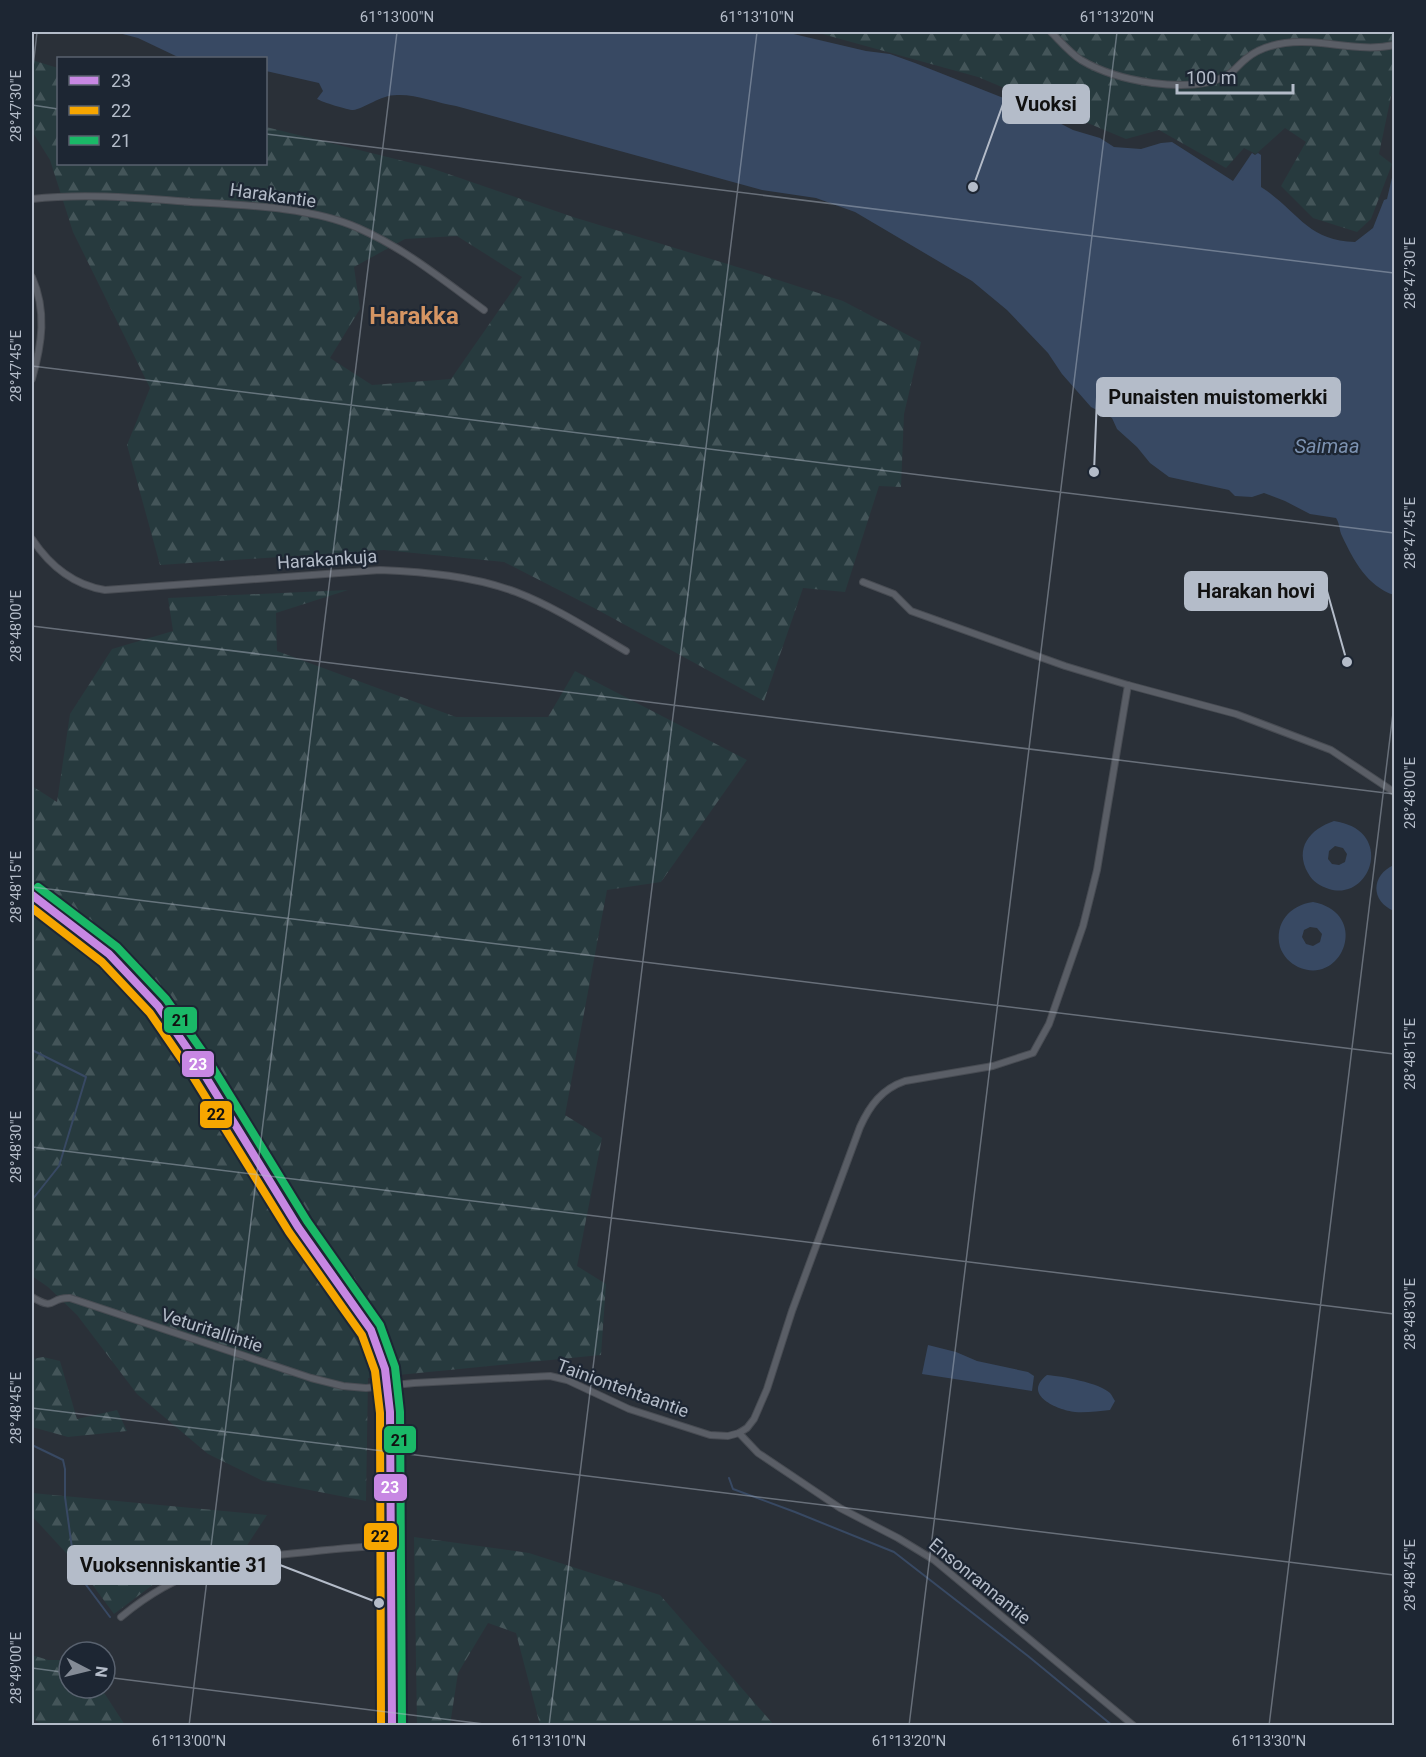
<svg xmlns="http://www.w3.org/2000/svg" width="1426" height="1757" viewBox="0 0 1426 1757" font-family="Roboto,sans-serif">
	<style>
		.forest { fill: url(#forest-firs); fill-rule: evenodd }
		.water { fill: #384963; fill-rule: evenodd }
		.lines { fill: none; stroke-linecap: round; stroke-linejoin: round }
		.stream { stroke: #384963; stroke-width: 2 }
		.minor-casing { stroke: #484c53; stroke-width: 8 }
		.tertiary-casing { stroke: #484c53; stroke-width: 10 }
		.minor { stroke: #5a5e66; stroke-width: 6 }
		.tertiary { stroke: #5a5e66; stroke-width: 8 }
		.bus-1-casing { stroke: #1d2633; stroke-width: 12 }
		.bus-2-casing { stroke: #1d2633; stroke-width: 12 }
		.bus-3-casing { stroke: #1d2633; stroke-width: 12 }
		.bus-1 { stroke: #c787e3; stroke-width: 8 }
		.bus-2 { stroke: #f7a600; stroke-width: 8 }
		.bus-3 { stroke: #1ab867; stroke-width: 8 }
		.ticks { fill: none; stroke: #b4bcc9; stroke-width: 1.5; stroke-opacity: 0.45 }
		.labels { text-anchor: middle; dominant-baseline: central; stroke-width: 4.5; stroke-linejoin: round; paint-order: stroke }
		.street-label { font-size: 18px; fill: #b4bcc9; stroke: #1d2633 }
		.water-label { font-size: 20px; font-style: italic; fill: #7c92b1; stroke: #1d2633 }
		.district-label { font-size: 24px; font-weight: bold; fill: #d59563; stroke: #1d2633 }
		.leader { fill: none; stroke: #b4bcc9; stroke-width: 2 }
		.callout-dot { fill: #b4bcc9; stroke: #1d2633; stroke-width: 2 }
		.callout { fill: #b4bcc9; stroke: #b4bcc9; stroke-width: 2 }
		.callout-label { font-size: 20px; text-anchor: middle; font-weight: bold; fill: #111 }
		.line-badge { stroke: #1d2633; stroke-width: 2 }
		.badge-label { font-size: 16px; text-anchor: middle; font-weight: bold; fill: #fff }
		.pale-badge-label { font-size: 16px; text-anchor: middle; font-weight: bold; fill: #111 }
		.neatline { fill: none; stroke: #b4bcc9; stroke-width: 2 }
		.ticks-label { font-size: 15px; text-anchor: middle; fill: #b4bcc9 }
	</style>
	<defs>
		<pattern id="forest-firs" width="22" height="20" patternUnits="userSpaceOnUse" patternTransform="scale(1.5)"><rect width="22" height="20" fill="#273a3e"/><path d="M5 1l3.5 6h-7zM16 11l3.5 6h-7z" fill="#445559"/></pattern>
	</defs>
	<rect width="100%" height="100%" fill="#2a3038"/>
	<g class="forest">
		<polygon points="815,32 1394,32 1394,82 1379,154 1392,164 1371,219 1357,232 1313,218 1281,186 1306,142 1285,128 1256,154 1244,148 1226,168 1159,130 1126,139 978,77"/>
		<path d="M32,60L58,68V164H266V127L428,167L573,217L757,273L843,301L921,342L904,414L901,487L879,486L845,592L803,588L764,701L596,609L504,562L384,550L160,565L127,445L150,388L73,232L50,160L32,131ZM457,236L522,277L451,379L372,385L330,358L360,309L354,267L405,239Z"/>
		<polygon points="348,590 276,613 277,651 456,717 548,717 575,671 747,760 661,882 607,890 565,1115 602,1138 577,1266 606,1284 601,1355 368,1378 366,1501 263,1481 208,1454 137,1394 77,1315 48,1287 32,1276 32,786 57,802 70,714 112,649 173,631 168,598"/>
		<polygon points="43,1357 60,1361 77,1419 117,1410 127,1431 68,1437 32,1427 32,1359"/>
		<polygon points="32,1493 267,1515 244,1550 200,1560 170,1572 114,1614 80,1568 32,1516"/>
		<polygon points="414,1537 529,1553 660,1595 774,1725 540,1725 516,1633 488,1623 458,1673 450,1725 417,1725"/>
		<polygon points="32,1655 48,1660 69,1660 69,1688 101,1688 125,1725 42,1725 32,1718"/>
	</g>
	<g class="water">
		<path d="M115,32H785L866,51L890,54L915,63L1036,111L1073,130L1100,138L1114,147L1141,149L1161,143L1172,142L1233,181L1252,153L1255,155L1258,153L1261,155V187C1297,210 1307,241 1355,242L1373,228L1384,200L1387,199L1394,169V595C1367,586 1354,561 1342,536C1339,530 1340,524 1336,518L1310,514L1285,501L1264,493L1252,497L1235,496L1229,490L1169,477L1150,463L1137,447L1117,429L1112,418L1091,407L1062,374L1048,353L1007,310L972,281L855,212L816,198L762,190L456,106C438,103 415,94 397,95C380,95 364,109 353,110C348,110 322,102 317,99L323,91L319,83L266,71V58H180L138,38Z"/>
		<path d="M1334,821C1396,830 1371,902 1329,889C1320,886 1313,882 1308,873C1294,848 1310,829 1334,821ZM1335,846L1343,848L1347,854L1345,862L1339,865L1332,864L1328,859L1329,851Z"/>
		<path d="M1394,865C1395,881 1395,895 1394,911C1370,901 1371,875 1394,865Z"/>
		<path d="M1313,902C1371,913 1343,987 1298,967C1290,963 1283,956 1280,947C1274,923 1290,905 1313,902ZM1310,927L1317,928L1322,934L1320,942L1313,946L1306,944L1302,937L1304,930Z"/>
		<polygon points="928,1345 956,1352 977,1361 1028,1372 1034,1376 1032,1391 922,1374"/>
		<path d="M1047,1375C1061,1376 1100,1383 1110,1393C1112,1395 1113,1398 1115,1401L1110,1410C1099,1411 1086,1413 1075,1412C1058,1410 1021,1395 1047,1375Z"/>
	</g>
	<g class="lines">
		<g class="stream">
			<polyline points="32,1050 86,1077 59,1166 32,1200"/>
			<polyline points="32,1445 63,1460 65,1469 65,1497 75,1570 110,1617"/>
			<polyline points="729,1478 733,1489 795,1512 894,1552 1028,1656 1113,1726"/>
		</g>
		<defs>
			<g id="minor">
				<path d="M1051,32C1060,41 1070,53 1081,60C1116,81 1188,95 1226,76C1234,72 1240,63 1247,58C1258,49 1271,45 1285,43C1321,38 1359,53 1394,45"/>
				<path d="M32,199C85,193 138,198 191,202C242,205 312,207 358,228C404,248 443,280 484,310"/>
				<path d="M32,277C47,311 42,344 32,379"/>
				<path d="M32,539C50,566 73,585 105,590L380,570C426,572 473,576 516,592C555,607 590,630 626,651"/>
				<polyline points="1128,685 1236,714 1331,750 1394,792"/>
				<path d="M32,1297C57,1312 48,1297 70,1298L311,1378L343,1386L366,1388L414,1383L550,1376L567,1380L629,1409L710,1435L728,1436L739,1433L747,1428L754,1419L767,1389L792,1311L860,1127C870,1105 882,1089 905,1081L993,1066L1033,1053L1049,1024L1083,926L1097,870L1128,685L1065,666L911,611L894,594L863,582"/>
				<polyline points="739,1433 758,1453 840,1508 898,1538 934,1560 1134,1726"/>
				<path d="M121,1617C182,1566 232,1559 308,1552C335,1549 362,1546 390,1546"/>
			</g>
			<polyline id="tertiary" points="32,895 109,954 158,1006 196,1061 298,1227 371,1330 385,1369 390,1412 392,1726"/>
		</defs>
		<use href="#minor" class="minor-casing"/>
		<use href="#tertiary" class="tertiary-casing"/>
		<use href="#minor" class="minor"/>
		<use href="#tertiary" class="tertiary"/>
		<defs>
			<polyline id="bus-1" points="32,895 109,954 158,1006 196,1061 298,1227 371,1330 385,1369 390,1412 392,1726"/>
			<polyline id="bus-2" points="32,908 102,962 150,1013 187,1067 289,1232 362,1335 375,1371 380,1413 381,1726"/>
			<polyline id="bus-3" points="38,887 117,947 166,999 205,1055 307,1221 380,1325 395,1367 400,1412 402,1726"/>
		</defs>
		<use href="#bus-1" class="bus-1-casing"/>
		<use href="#bus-2" class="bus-2-casing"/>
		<use href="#bus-3" class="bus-3-casing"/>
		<use href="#bus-1" class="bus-1"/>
		<use href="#bus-2" class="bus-2"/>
		<use href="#bus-3" class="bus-3"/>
	</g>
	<path class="ticks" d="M32,76L37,32M32,105L58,109M266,134L1394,273M32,366L1394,533M32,626L1394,794M32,887L1394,1054M32,1147L1394,1314M32,1408L1394,1575M32,1668L69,1673M105,1677L500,1726M189,1726L397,32M549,1726L757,32M909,1726L1117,32M1269,1726L1394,705"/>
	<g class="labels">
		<g class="street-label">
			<text transform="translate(273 195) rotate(8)">Harakantie</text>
			<text transform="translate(327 559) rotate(-4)">Harakankuja</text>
			<text transform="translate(212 1330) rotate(18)">Veturitallintie</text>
			<text transform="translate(623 1388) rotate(20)">Tainiontehtaantie</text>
			<text transform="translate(980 1581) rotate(39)">Ensonrannantie</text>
		</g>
		<g class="water-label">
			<text x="1327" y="446">Saimaa</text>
		</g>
		<g class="district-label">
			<text x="414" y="316">Harakka</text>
		</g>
	</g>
	<path class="leader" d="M973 187L1003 104M1094 472L1097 397M1347 662L1327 591M379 1603L280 1565"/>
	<g class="callout-dot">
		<circle cx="973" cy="187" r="6"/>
		<circle cx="1094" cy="472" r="6"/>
		<circle cx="1347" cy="662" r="6"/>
		<circle cx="379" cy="1603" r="6"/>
	</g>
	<g class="callout">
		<rect x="1003" y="85" width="86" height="38" rx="6"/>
		<rect x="1097" y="378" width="243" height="38" rx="6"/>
		<rect x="1185" y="572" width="142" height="38" rx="6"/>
		<rect x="68" y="1546" width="212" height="38" rx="6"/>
	</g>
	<g class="callout-label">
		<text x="1046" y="111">Vuoksi</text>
		<text x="1218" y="404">Punaisten muistomerkki</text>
		<text x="1256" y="598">Harakan hovi</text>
		<text x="174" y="1572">Vuoksenniskantie 31</text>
	</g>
	<g class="line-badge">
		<rect x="163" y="1006" width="35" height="28" rx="6" fill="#1ab867"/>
		<rect x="181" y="1050" width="34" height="28" rx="6" fill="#c787e3"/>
		<rect x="199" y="1100" width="34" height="29" rx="6" fill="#f7a600"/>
		<rect x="383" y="1425" width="34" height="29" rx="6" fill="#1ab867"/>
		<rect x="373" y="1473" width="35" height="29" rx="6" fill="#c787e3"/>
		<rect x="363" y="1522" width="35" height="29" rx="6" fill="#f7a600"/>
	</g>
	<g class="badge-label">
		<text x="198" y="1070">23</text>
		<text x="390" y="1493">23</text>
	</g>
	<g class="pale-badge-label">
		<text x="181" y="1026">21</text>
		<text x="216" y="1120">22</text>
		<text x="400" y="1446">21</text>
		<text x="380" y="1542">22</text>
	</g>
	<rect width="1426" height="1757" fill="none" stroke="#1d2633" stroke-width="66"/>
	<rect x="57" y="57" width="210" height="108" fill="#1d2633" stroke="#59626f" stroke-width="1.5"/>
	<rect x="69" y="76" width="30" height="9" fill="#c787e3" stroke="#59626f" stroke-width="1.5"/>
	<text x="111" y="87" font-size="18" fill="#b4bcc9">23</text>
	<rect x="69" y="106" width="30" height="9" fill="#f7a600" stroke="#59626f" stroke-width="1.5"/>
	<text x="111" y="117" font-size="18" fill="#b4bcc9">22</text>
	<rect x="69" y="136" width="30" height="9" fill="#1ab867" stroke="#59626f" stroke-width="1.5"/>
	<text x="111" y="147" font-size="18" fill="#b4bcc9">21</text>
	<g transform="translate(87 1670) rotate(97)"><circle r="28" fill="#1d2633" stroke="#59626f" stroke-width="1.5"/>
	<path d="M0-4.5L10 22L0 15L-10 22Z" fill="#848b96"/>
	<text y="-9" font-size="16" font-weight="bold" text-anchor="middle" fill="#b4bcc9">N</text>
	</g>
	<path d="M1177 84v9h116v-9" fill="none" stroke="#b4bcc9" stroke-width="3"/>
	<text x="1186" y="84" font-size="18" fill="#b4bcc9" stroke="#1d2633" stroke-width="4.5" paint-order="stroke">100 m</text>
	<rect x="33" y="33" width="1360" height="1691" class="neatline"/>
	<g class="ticks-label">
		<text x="397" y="22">61°13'00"N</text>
		<text x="757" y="22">61°13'10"N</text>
		<text x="1117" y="22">61°13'20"N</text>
		<text transform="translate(16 106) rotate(-90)" y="5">28°47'30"E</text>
		<text transform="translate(1410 273) rotate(-90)" y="5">28°47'30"E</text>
		<text transform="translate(16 366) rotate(-90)" y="5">28°47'45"E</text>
		<text transform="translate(1410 533) rotate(-90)" y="5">28°47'45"E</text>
		<text transform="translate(16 626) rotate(-90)" y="5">28°48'00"E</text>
		<text transform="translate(1410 793) rotate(-90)" y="5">28°48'00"E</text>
		<text transform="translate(16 887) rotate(-90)" y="5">28°48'15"E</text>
		<text transform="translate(1410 1054) rotate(-90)" y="5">28°48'15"E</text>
		<text transform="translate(16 1147) rotate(-90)" y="5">28°48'30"E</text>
		<text transform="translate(1410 1314) rotate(-90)" y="5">28°48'30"E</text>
		<text transform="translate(16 1408) rotate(-90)" y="5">28°48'45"E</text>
		<text transform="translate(1410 1575) rotate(-90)" y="5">28°48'45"E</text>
		<text transform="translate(16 1668) rotate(-90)" y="5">28°49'00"E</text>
		<text x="189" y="1746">61°13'00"N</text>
		<text x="549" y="1746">61°13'10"N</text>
		<text x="909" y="1746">61°13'20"N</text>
		<text x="1269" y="1746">61°13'30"N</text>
	</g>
</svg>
